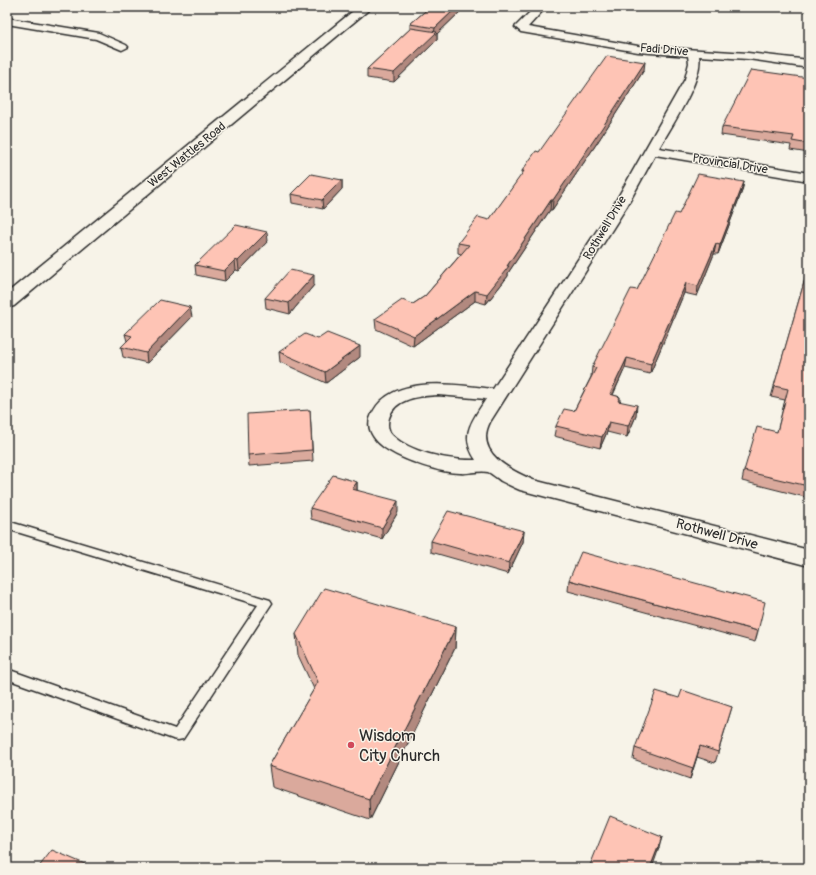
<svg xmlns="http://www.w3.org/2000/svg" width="816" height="875" viewBox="0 0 816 875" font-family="Pangolin,sans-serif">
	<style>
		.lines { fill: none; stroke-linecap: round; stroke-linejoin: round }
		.lane-casing { stroke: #2b2b2b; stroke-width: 3 }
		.street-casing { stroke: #2b2b2b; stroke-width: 3 }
		.secondary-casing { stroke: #2b2b2b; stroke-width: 3 }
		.lane { fill: #f7f3e8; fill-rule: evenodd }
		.street { fill: #f7f3e8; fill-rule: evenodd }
		.secondary { fill: #f7f3e8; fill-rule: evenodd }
		.wall { fill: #daa99c; stroke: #2b2b2b }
		.shaded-wall { fill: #b2897f; stroke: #2b2b2b }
		.building { fill: #fec4b5; stroke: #2b2b2b }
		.poi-dot { fill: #d1495b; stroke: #f7f3e8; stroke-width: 1.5 }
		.labels { text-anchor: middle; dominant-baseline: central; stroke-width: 3; stroke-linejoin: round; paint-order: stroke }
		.far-street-label { font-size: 12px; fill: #2b2b2b; stroke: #f7f3e8 }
		.street-label { font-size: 14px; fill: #2b2b2b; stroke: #f7f3e8 }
		.near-poi-label { font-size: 17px; fill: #2b2b2b; stroke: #f7f3e8; text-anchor: start }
	</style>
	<rect width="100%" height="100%" fill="#f7f3e8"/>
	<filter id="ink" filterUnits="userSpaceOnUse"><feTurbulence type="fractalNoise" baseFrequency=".025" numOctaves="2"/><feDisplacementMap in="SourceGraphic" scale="8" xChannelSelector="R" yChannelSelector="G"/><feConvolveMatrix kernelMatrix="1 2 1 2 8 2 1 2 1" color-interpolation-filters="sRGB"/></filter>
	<g filter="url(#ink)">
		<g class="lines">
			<defs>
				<polygon id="lane" points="7,521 270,600 272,603 270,606 183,739 178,740 173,739 7,679 7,669 175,729 258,605 7,529"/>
				<g id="street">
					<path d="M535,7H546L528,27L638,46L748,53L809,60V68L748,59L699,56C704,78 671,127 659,148L809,173V181L655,155L627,206L490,422C474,453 510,470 533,480L809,550V566L520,490C513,487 507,484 501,481C497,478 492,474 488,472C480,470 468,474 460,473C440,473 406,461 388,450C378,444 366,432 370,419C386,372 456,385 493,389L613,206L685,79L689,63L688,56L638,52L521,32L515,27ZM438,395L486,399C472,421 459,435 476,460C452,461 410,453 392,435C388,431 387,424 389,418C395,398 419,396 438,395Z"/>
					<polygon points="7,18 99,33 126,45 128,47 122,50 96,39 7,24"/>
				</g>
				<polygon id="secondary" points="358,7 372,7 14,306 7,308 7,293"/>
			</defs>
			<use href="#lane" class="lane-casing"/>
			<use href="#street" class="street-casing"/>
			<use href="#secondary" class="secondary-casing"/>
			<use href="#lane" class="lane"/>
			<use href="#street" class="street"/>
			<use href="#secondary" class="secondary"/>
		</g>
		<g class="wall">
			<polygon points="430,7 465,7 437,34 437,40 394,82 367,78 367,69 410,29 410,24"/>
			<polygon points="644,70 597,143 552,210 550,210 508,273 508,276 486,304 475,301 413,346 376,329 375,319 413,304 425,296 461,254 458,253 458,243 489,220 522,175 522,171 539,152"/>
			<polygon points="809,78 809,153 790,150 791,145 721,135 722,127"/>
			<polygon points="342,180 342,189 323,209 292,203 291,194"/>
			<polygon points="744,182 742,191 718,254 714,254 697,296 684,293 650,374 625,368 613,395 620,397 620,401 636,416 627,437 607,432 600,448 554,436 556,426 574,411 591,377 592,367 637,290 679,214"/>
			<polygon points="268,241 239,271 236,270 225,281 196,275 195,265"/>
			<polygon points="809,265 809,481 805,497 742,481 744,471 777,432 785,400 771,397"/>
			<polygon points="314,285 290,314 266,308 265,298"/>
			<polygon points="192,317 147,363 123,357 121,347 127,341 125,334"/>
			<polygon points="279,352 360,357 326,383 280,362"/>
			<polygon points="310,410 313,461 249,466 248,455"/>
			<polygon points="357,482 357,490 398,512 382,539 311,519 310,508"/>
			<polygon points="524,531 523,542 508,574 431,552 431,541"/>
			<polygon points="569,580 758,631 755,642 568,591"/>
			<polygon points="456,627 455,648 370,820 272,787 269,766 314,689 298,655 296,634"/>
			<polygon points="679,698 732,707 715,763 697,757 690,779 633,759 635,748"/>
		</g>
		<g class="shaded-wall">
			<polygon points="457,7 465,7 437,34 437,40 394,82 394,73 434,34 435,28"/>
			<polygon points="645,62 644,70 597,143 552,210 553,200"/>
			<polygon points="342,180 342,189 323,209 322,200"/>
			<polygon points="744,182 742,191 718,254 720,245"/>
			<polygon points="551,200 550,210 508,273 508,276 486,304 487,294 507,266"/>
			<polygon points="267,232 268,241 239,271 238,261"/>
			<polygon points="716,244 714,254 697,296 698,286"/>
			<polygon points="235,260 236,270 225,281 224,271"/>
			<polygon points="314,275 314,285 290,314 289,303"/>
			<polygon points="686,283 684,293 650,374 651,364"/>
			<polygon points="475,291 475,301 413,346 414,336"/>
			<polygon points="190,307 192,317 147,363 146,353"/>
			<polygon points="360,346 360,357 326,383 325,372"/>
			<polygon points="627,358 625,368 608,405 610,394"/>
			<polygon points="637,405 636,416 627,437 628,426"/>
			<polygon points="609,422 607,432 600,448 602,437"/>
			<polygon points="357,482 357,493 352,489"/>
			<polygon points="398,501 398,512 382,539 382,528"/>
			<polygon points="524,531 523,542 508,574 509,563"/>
			<polygon points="456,627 455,648 370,820 369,799"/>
			<polygon points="700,746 697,757 690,779 693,768"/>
			<polygon points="662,837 659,848 652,868 650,868"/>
		</g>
		<g class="building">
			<polygon points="430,7 457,7 435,28 410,24"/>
			<polygon points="411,28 437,32 394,73 367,69"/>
			<polygon points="607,56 645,62 598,134 553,200 551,200 507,266 509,266 487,294 475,291 414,336 375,319 402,300 413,304 425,296 469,245 458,243 478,217 489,220 524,171 522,171 536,151 539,152"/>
			<polygon points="751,70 809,78 809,144 792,141 794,136 722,127"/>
			<polygon points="311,174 342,180 322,200 291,194"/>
			<polygon points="698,174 744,182 720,245 716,244 698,286 686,283 651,364 627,358 610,394 620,397 618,401 637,405 628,426 609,422 602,437 556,426 564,409 574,411 596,368 592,367 631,289 637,290 675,213 679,214"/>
			<polygon points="236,225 267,232 238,261 235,260 224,271 195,265"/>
			<polygon points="809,265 809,481 808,486 744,471 757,427 777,432 788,389 774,386"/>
			<polygon points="290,270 314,275 289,303 265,298"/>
			<polygon points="160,300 190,307 146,353 121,347 132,336 125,334"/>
			<polygon points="327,333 360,346 325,372 279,352 305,334 318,339"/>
			<polygon points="310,410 312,450 248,455 247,414"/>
			<polygon points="333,475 357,482 352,489 398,501 382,528 310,508"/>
			<polygon points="448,511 524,531 509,563 431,541"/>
			<polygon points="581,552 765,602 758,631 569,580"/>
			<polygon points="324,588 456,627 369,799 269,766 318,682 296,634"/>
			<polygon points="682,690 732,707 718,752 700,746 693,768 635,748 656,691 679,698"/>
			<polygon points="610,816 662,837 650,868 589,868"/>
			<polygon points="52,850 94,868 38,868"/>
		</g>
	</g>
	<circle class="poi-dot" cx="351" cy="745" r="4"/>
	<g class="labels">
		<g class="far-street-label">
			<text transform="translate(664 50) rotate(5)">Fadi Drive</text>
			<text transform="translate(187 155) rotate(-39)">West Wattles Road</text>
			<text transform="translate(730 164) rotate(9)">Provincial Drive</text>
			<text transform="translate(605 228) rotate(-59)">Rothwell Drive</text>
		</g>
		<g class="street-label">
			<text transform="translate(717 534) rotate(15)">Rothwell Drive</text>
		</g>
		<g class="near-poi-label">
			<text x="359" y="735">Wisdom<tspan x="359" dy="20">City Church</tspan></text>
		</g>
	</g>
	<rect width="816" height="875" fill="none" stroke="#f7f3e8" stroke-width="24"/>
	<rect x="12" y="12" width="792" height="851" fill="none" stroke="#2b2b2b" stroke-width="1.5" filter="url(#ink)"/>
</svg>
